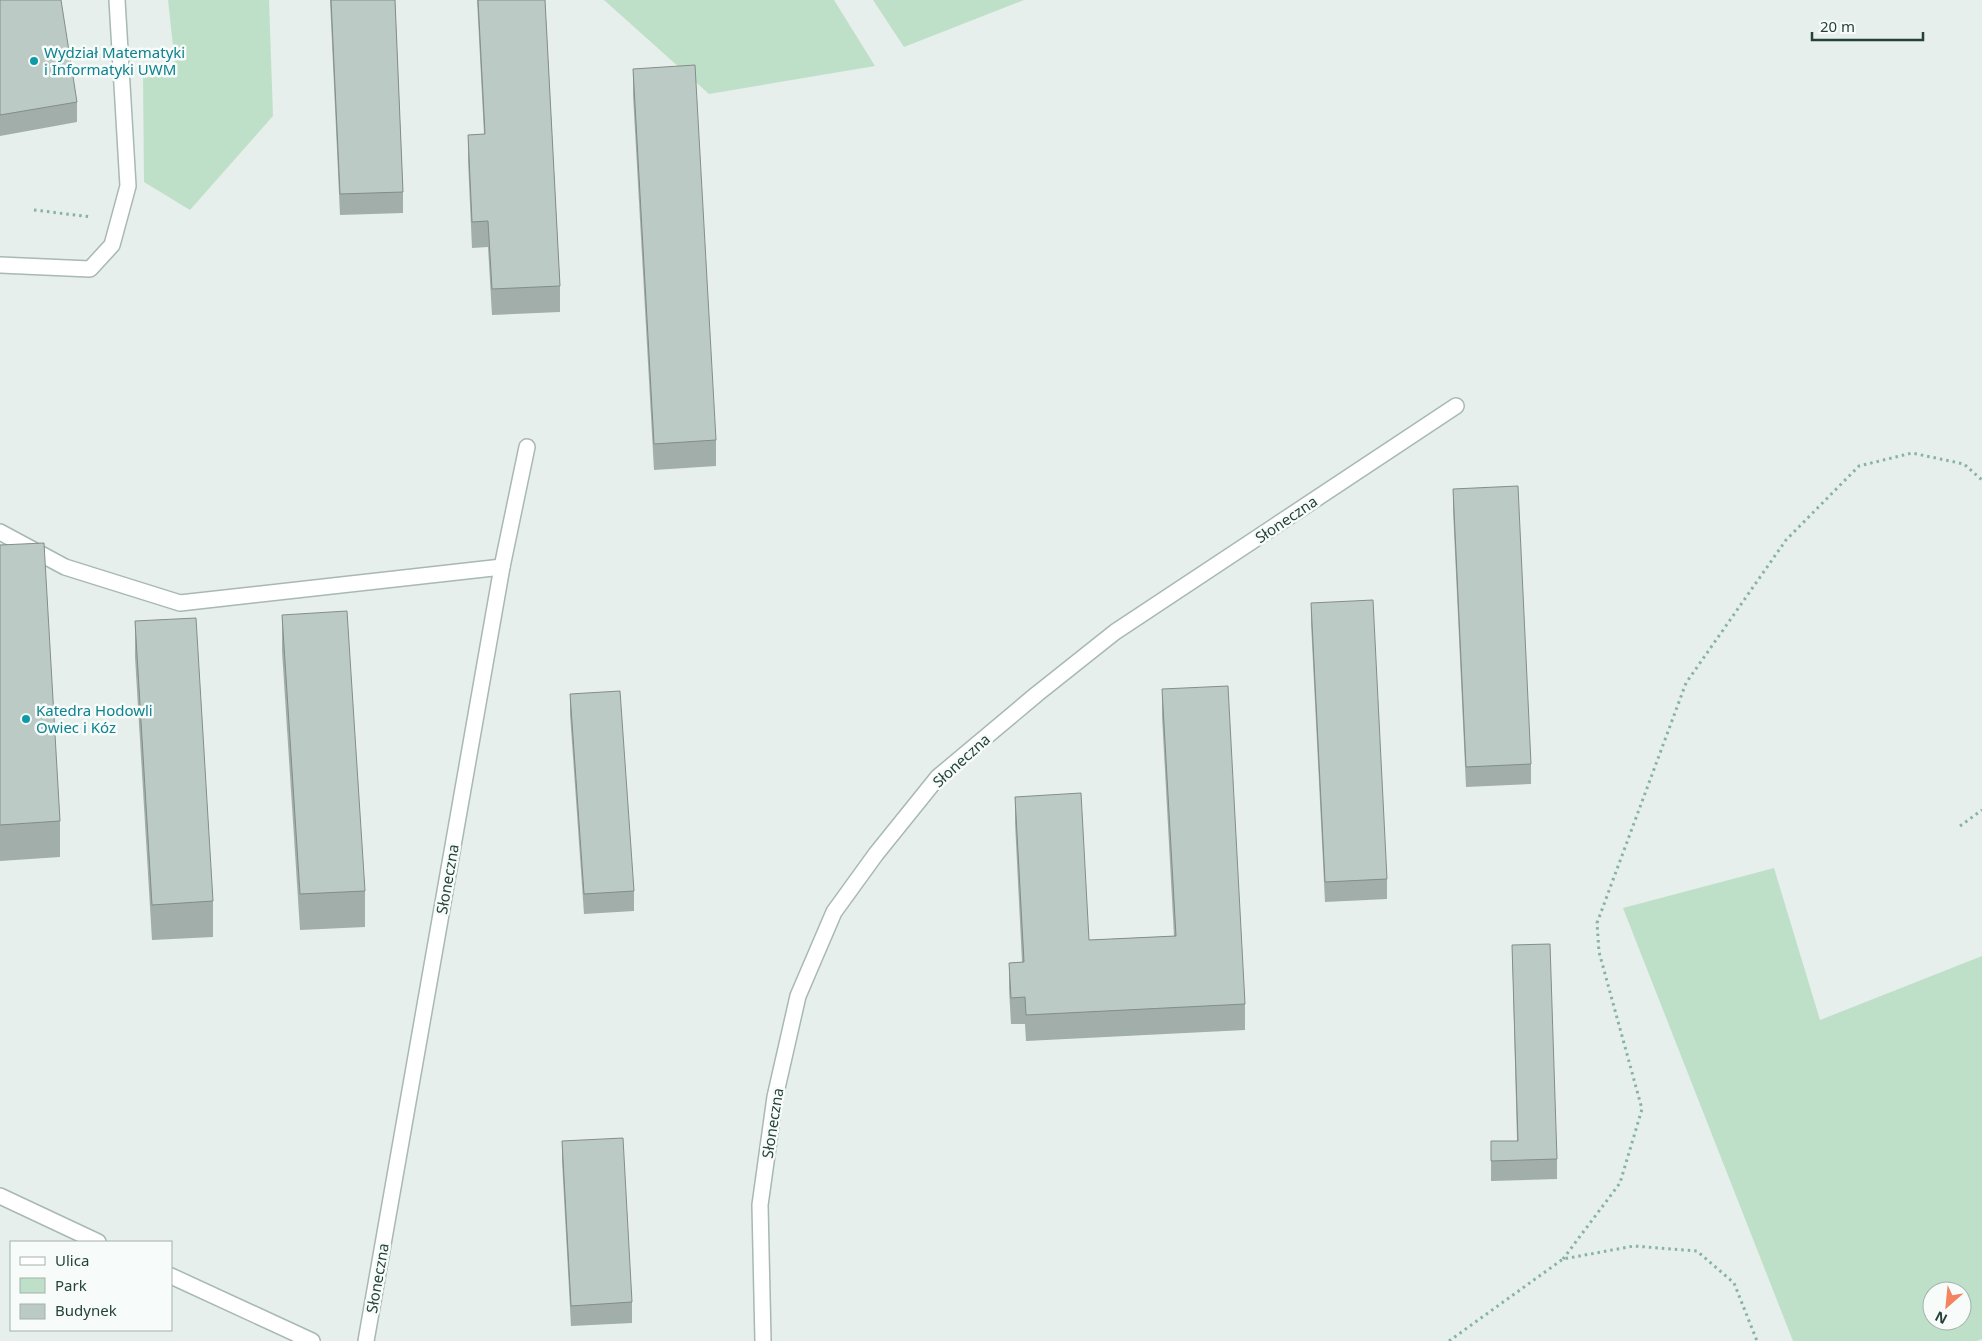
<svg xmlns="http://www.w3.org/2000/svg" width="1982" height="1341" viewBox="0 0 1982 1341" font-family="'Noto Sans',sans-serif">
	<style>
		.green { fill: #bfe0c8; fill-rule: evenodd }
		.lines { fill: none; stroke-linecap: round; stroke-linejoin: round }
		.minor-casing { stroke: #a8b8b2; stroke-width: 18 }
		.path { stroke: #86b3a5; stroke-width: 3; stroke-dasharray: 2.5 4; stroke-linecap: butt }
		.minor { stroke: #fff; stroke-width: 15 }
		.wall { fill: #a1aea9 }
		.building { fill: #bbcac4; stroke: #838d89 }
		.culture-dot { fill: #0f9aa8; stroke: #f7fbf9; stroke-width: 2 }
		.labels { text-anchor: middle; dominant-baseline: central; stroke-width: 5; stroke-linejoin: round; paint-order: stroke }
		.culture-label { font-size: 15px; fill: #0d838f; stroke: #f7fbf9; text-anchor: start }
		.street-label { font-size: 15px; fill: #24423a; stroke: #f7fbf9 }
	</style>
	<rect width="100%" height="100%" fill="#e6efeb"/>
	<g class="green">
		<polygon points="168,0 269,0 273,116 190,210 144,182 143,78 176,74"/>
		<polygon points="604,0 834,0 875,66 709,94"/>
		<polygon points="873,0 1024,0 904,47"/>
		<path d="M1774,868L1820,1020L1982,956V1339L1977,1341H1793L1623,908ZM1932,1291H1962V1321H1932Z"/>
	</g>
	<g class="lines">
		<defs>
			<g id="minor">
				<polyline points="0,265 90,269 112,245 128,186 117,0"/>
				<polyline points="0,532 65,567 180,603 502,567"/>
				<polyline points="0,1196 98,1242"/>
				<polyline points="171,1276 312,1341"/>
				<polyline points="366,1341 502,567 527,447"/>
				<polyline points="763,1341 760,1205 775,1097 798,996 834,912 876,854 938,777 1037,694 1115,632 1456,406"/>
			</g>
		</defs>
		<use href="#minor" class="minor-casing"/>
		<g class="path">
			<polyline points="34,210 92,217"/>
			<polyline points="1960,826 1982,810"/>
			<polyline points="1563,1259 1620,1183 1642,1109 1599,952 1597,923 1686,683 1786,540 1859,466 1912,453 1964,464 1982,480"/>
			<polyline points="1449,1341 1563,1259 1634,1246 1697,1251 1734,1283 1757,1341"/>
		</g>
		<use href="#minor" class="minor"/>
	</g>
	<g class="wall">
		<polygon points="0,0 77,102 77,122 0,136"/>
		<polygon points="330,0 395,0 403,192 403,213 340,215"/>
		<polygon points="477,0 545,0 560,286 560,312 492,315 488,247 472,248 468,161 468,135 484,134"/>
		<polygon points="633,69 716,440 716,466 654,470 633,95"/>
		<polygon points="1453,489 1531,764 1531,784 1466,787 1453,510"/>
		<polygon points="0,545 60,821 60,857 0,861"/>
		<polygon points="1311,603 1387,879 1387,899 1325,902 1311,623"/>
		<polygon points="282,615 365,891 365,927 300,930 282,651"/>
		<polygon points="135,621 213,901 213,937 152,940 135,657"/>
		<polygon points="1162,689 1245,1004 1245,1030 1026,1041 1025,1024 1011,1024 1009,989 1009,963 1022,962 1015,823 1015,797 1089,940 1174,936 1162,716"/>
		<polygon points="570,694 634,891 634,911 584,914 570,714"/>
		<polygon points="1512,945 1557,1159 1557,1179 1491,1181 1491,1141 1517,1141"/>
		<polygon points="562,1141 632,1302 632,1323 571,1326 562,1161"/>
	</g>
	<g class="building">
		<polygon points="0,0 61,0 77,102 0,115"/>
		<polygon points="331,0 395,0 403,192 340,194"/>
		<polygon points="478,0 545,0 560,286 492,289 488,221 472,222 468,135 485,134"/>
		<polygon points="695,65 716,440 654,444 633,69"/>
		<polygon points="1518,486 1531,764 1466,767 1453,489"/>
		<polygon points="44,543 60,821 0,825 0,545"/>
		<polygon points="1373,600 1387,879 1325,882 1311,603"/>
		<polygon points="347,611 365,891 300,894 282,615"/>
		<polygon points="196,618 213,901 152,905 135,621"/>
		<polygon points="1228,686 1245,1004 1026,1015 1025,997 1011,998 1009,963 1024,962 1015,797 1081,793 1089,940 1176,936 1162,689"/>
		<polygon points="620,691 634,891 584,894 570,694"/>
		<polygon points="1550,944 1557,1159 1491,1161 1491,1141 1518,1141 1512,945"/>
		<polygon points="623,1138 632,1302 571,1306 562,1141"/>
	</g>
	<g class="culture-dot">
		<circle cx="34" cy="61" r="5"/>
		<circle cx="26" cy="719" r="5"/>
	</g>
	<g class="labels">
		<g class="culture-label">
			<text x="44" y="52">Wydział Matematyki<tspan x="44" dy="17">i Informatyki UWM</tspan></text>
			<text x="36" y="710">Katedra Hodowli<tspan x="36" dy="17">Owiec i Kóz</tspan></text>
		</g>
		<g class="street-label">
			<text transform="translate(1286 519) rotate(-34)">Słoneczna</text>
			<text transform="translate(961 760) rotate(-42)">Słoneczna</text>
			<text transform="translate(447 879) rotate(-80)">Słoneczna</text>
			<text transform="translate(772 1123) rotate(-81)">Słoneczna</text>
			<text transform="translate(377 1278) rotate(-80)">Słoneczna</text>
		</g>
	</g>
	<rect x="10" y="1241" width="162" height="90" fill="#f7fbf9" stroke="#a3b1ad"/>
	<rect x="20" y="1257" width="25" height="8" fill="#ffffff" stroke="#a3b1ad"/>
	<text x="55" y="1266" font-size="15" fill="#24423a">Ulica</text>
	<rect x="20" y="1278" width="25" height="15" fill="#bfe0c8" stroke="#a3b1ad"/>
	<text x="55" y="1291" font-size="15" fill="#24423a">Park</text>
	<rect x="20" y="1304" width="25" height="15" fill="#bbcac4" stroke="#a3b1ad"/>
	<text x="55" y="1316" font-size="15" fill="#24423a">Budynek</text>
	<g transform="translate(1947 1306) rotate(207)"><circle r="24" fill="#f7fbf9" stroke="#a3b1ad"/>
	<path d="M0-4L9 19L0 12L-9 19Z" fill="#f4845f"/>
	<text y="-8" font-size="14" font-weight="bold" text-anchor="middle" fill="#24423a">N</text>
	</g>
	<path d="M1812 32v8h111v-8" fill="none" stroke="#24423a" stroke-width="2.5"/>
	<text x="1820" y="32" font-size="15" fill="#24423a" stroke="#f7fbf9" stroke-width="4" paint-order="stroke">20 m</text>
</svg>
